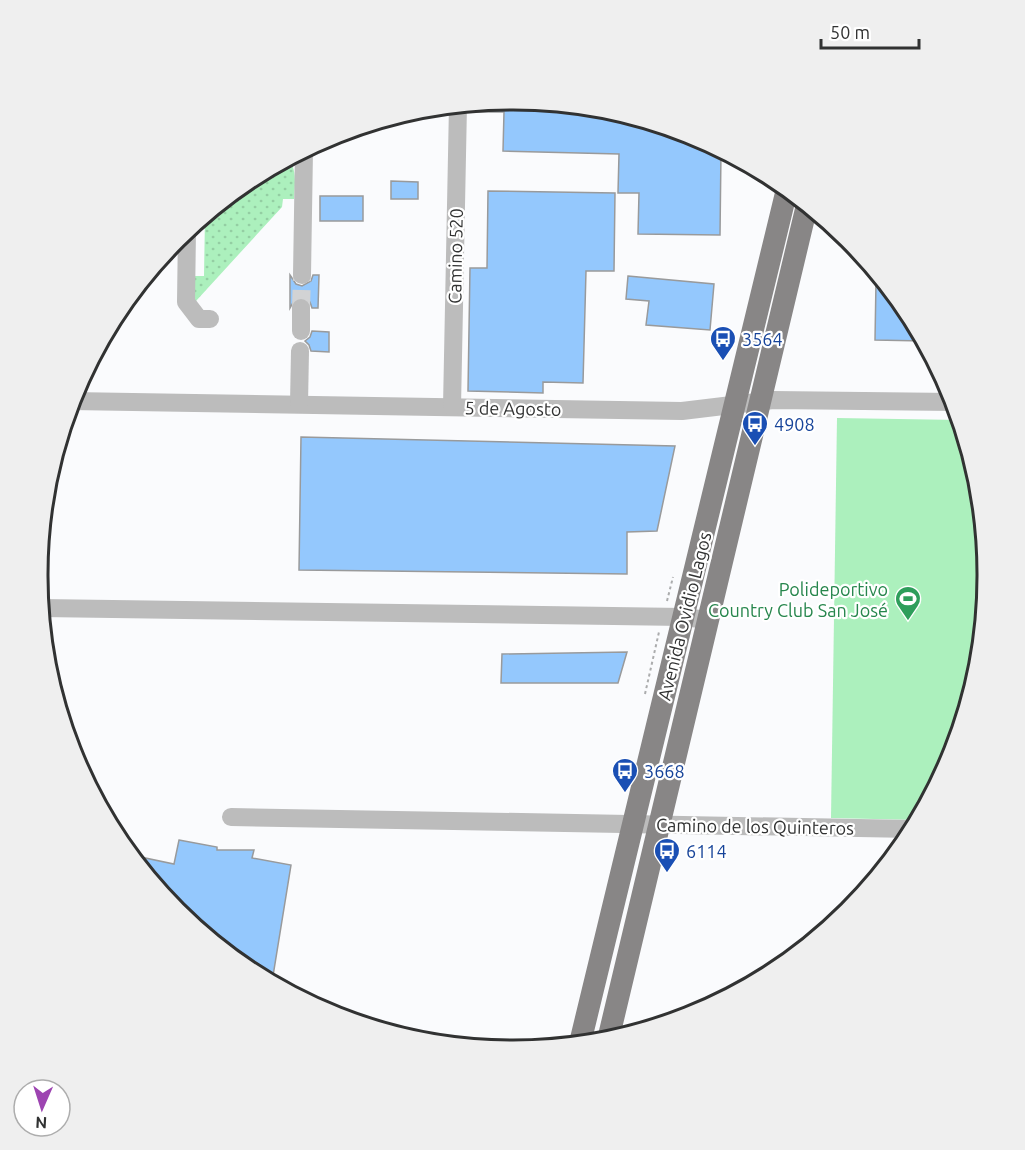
<svg xmlns="http://www.w3.org/2000/svg" width="1025" height="1150" viewBox="0 0 1025 1150" font-family="Ubuntu,sans-serif">
	<style>
		.grass { fill: url(#grass-dots) }
		.pitch { fill: #acf0bd }
		.building { fill: #94c8fd; stroke: #999a9b; stroke-width: 1.5 }
		.lines { fill: none; stroke-linecap: round; stroke-linejoin: round }
		.minor-tunnel { stroke: #d2d3d4; stroke-width: 18; stroke-dasharray: 18 9; stroke-linecap: butt }
		.path { stroke: #abacad; stroke-width: 2; stroke-dasharray: 3 3; stroke-linecap: butt }
		.minor { stroke: #bcbcbc; stroke-width: 18 }
		.major { stroke: #888686; stroke-width: 22 }
		.labels { text-anchor: middle; dominant-baseline: central; stroke-width: 4.5; stroke-linejoin: round; paint-order: stroke }
		.street-label { font-size: 18px; fill: #313232; stroke: #fff }
		.transit-label { font-size: 18px; fill: #164399; stroke: #fff; text-anchor: start }
		.leisure-label { font-size: 18px; fill: #27864d; stroke: #fff; text-anchor: end }
		.rim { fill: none; stroke: #313232; stroke-width: 3 }
	</style>
	<defs>
		<pattern id="grass-dots" width="8" height="8" patternUnits="userSpaceOnUse" patternTransform="scale(1.5)"><rect width="8" height="8" fill="#acf0bd"/><path d="M2 2h.1M6 6h.1" fill="none" stroke="#94cea3" stroke-width="1.8" stroke-linecap="round"/></pattern>
	</defs>
	<rect width="100%" height="100%" fill="#fafbfd"/>
	<path class="grass" d="M289,159C297,171 295,184 294,199H283L282,207L196,301L193,300L194,276H204L205,216L249,180Z"/>
	<polygon class="pitch" points="837,418 960,420 978,483 987,575 978,668 951,757 918,820 831,818"/>
	<g class="building">
		<polygon points="513,100 606,109 695,136 721,151 720,235 638,234 639,193 618,193 619,154 503,151 504,112 469,112 469,104"/>
		<polygon points="391,181 418,182 418,199 391,199"/>
		<polygon points="488,191 615,193 614,271 586,271 583,383 543,382 543,393 468,391 470,268 487,268"/>
		<rect x="320" y="196" width="43" height="25"/>
		<polygon points="290,275 296,284 302,286 311,281 313,275 319,275 318,308 312,308 310,302 302,297 295,299 290,308"/>
		<polygon points="628,276 714,284 710,330 646,325 649,301 626,299"/>
		<polygon points="876,282 884,282 908,311 923,341 875,340"/>
		<polygon points="312,331 329,332 329,352 311,351 309,345 305,341 310,337"/>
		<polygon points="301,437 675,446 657,531 627,532 627,574 299,570"/>
		<polygon points="627,652 618,683 501,683 502,654"/>
		<polygon points="179,840 217,847 217,850 254,850 252,858 291,865 272,982 248,970 176,911 131,855 174,864"/>
	</g>
	<g class="lines">
		<polyline class="minor-tunnel" points="301,308 302,275"/>
		<g class="path">
			<polyline points="667,601 673,577"/>
			<polyline points="645,694 659,632"/>
		</g>
		<g class="minor">
			<polyline points="187,230 186,302 199,319 210,319"/>
			<polyline points="302,275 304,151"/>
			<polyline points="301,331 301,308"/>
			<polyline points="71,401 682,411 773,400 954,402"/>
			<polyline points="299,404 300,351"/>
			<polyline points="452,407 458,105"/>
			<polyline points="41,608 683,617 708,620"/>
			<polyline points="231,817 913,829"/>
		</g>
		<g class="major">
			<polyline points="608,1040 807,205"/>
			<polyline points="580,1043 787,189"/>
		</g>
	</g>
	<defs>
		<symbol id="bus-pin" viewBox="-11 -11 22 30"><path d="M0 17L-7.5 6A9.5 9.5 0 1 1 7.5 6Z" fill="#1a4fb4" stroke="#fff"/><path d="M-5-6H5V4H4V6H2V4H-2V6H-4V4H-5ZM-3.5-4V0h7V-4ZM-3.5 1.2v1.5H-2V1.2ZM2 1.2v1.5H3.5V1.2Z" fill="#fff"/></symbol>
		<symbol id="stadium-pin" viewBox="-11 -11 22 30"><path d="M0 17L-7.5 6A9.5 9.5 0 1 1 7.5 6Z" fill="#2e9e5b" stroke="#fff"/><path d="M0-5a6.5 5 0 1 0 0 10a6.5 5 0 1 0 0-10ZM-3.5-1.8h7v3.6h-7Z" fill="#fff"/></symbol>
	</defs>
	<g fill-rule="evenodd">
		<use href="#bus-pin" x="708" y="324" width="30" height="40"/>
		<use href="#bus-pin" x="740" y="409" width="30" height="40"/>
		<use href="#stadium-pin" x="893" y="584" width="30" height="40"/>
		<use href="#bus-pin" x="610" y="756" width="30" height="40"/>
		<use href="#bus-pin" x="652" y="836" width="30" height="40"/>
	</g>
	<g class="labels">
		<g class="street-label">
			<text transform="translate(455 256) rotate(-89)">Camino 520</text>
			<text transform="translate(513 408) rotate(1)">5 de Agosto</text>
			<text transform="translate(684 616) rotate(-76)">Avenida Ovidio Lagos</text>
			<text transform="translate(755 826) rotate(1)">Camino de los Quinteros</text>
		</g>
		<g class="transit-label">
			<text x="742" y="339">3564</text>
			<text x="774" y="424">4908</text>
			<text x="644" y="771">3668</text>
			<text x="686" y="851">6114</text>
		</g>
		<g class="leisure-label">
			<text x="888" y="589">Polideportivo<tspan x="888" dy="21">Country Club San José</tspan></text>
		</g>
	</g>
	<path d="M0 0H1025V1150H0ZM512 110H513A464 464 0 0 1 977 574V576A464 464 0 0 1 513 1040H512A464 464 0 0 1 48 576V574A464 464 0 0 1 512 110Z" fill="#efefef" fill-rule="evenodd"/>
	<path class="rim" d="M512 110H513A464 464 0 0 1 977 574V576A464 464 0 0 1 513 1040H512A464 464 0 0 1 48 576V574A464 464 0 0 1 512 110Z"/>
	<g transform="translate(42 1108) rotate(183)"><circle r="28" fill="#ffffff" stroke="#adadad" stroke-width="1.5"/>
	<path d="M0-4.5L10 22L0 15L-10 22Z" fill="#9d44b1"/>
	<text y="-9" font-size="16" font-weight="bold" text-anchor="middle" fill="#313232">N</text>
	</g>
	<path d="M821 39v9h98v-9" fill="none" stroke="#313232" stroke-width="3"/>
	<text x="830" y="39" font-size="18" fill="#313232" stroke="#ffffff" stroke-width="4.5" paint-order="stroke">50 m</text>
</svg>
